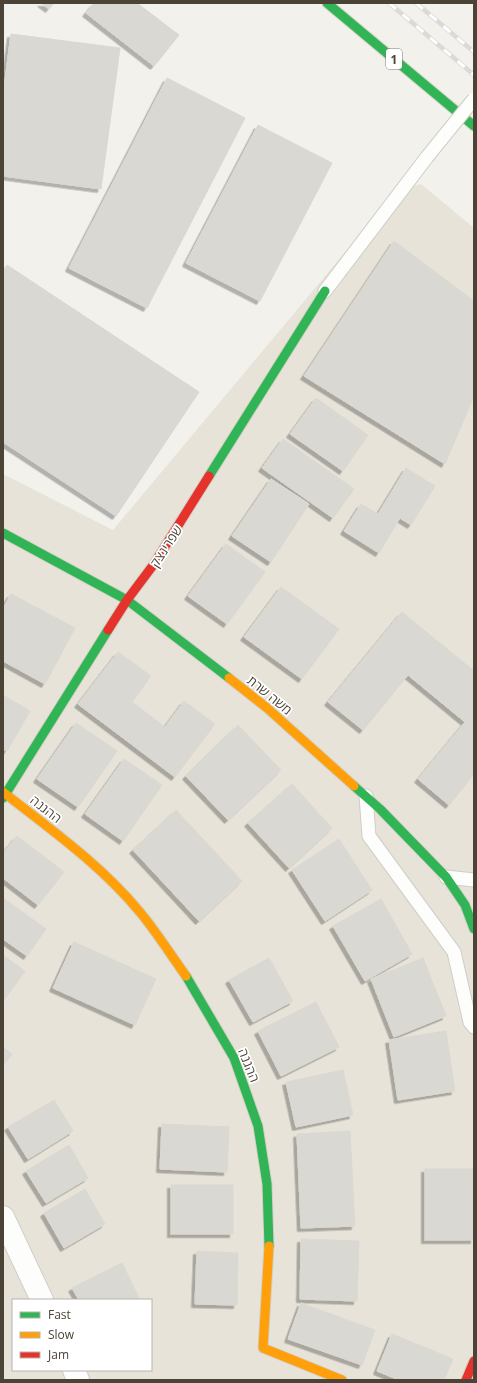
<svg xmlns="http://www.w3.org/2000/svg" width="477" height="1383" viewBox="0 0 477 1383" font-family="'Open Sans',Heebo,sans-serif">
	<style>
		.residential { fill: #e7e3d9; fill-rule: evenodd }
		.building { fill: #dad8d2; stroke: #dbd8d1; filter: url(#shadow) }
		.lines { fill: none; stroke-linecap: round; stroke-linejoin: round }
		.lane-casing { stroke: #cfcdc7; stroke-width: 15 }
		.street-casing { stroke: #cfcdc7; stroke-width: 24 }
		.fast-casing { stroke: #d2cfc2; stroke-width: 11 }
		.slow-casing { stroke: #d2cfc2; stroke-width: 11 }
		.jam-casing { stroke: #d2cfc2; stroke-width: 11 }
		.lane { stroke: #fdfdfc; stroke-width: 13 }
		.street { stroke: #fdfdfc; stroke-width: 22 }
		.fast { stroke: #30b455; stroke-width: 9 }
		.slow { stroke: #ff9f0a; stroke-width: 9 }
		.jam { stroke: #e5322d; stroke-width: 9 }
		.rail-casing { stroke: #dadad9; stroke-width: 4.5 }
		.rail { stroke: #fff; stroke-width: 3; stroke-dasharray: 9; stroke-linecap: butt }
		.lane-bridge-casing { stroke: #cfcdc7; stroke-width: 15; stroke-linecap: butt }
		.lane-bridge { stroke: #fdfdfc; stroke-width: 13 }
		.labels { text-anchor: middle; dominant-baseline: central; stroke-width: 3.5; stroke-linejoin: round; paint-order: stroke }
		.shield { fill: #fff; stroke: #807b72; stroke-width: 1 }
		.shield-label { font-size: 12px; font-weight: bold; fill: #4a4336 }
		.street-label { font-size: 13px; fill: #4a4336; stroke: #fff }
	</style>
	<defs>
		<filter id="shadow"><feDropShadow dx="-3.5" dy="3.5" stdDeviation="0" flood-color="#0004"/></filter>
	</defs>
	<rect width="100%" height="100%" fill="#f2f1ec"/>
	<path class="residential" d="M421,184L474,228V1380H3V474L113,530L397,190ZM13,1300H151V1370H13Z"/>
	<g class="building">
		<polygon points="41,3 54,3 49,9"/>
		<polygon points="94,3 137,3 179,35 154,66 86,13"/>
		<polygon points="11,34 120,48 101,189 3,176 3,97"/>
		<polygon points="167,78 245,118 147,308 69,268"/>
		<polygon points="258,125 332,163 260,301 186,263"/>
		<polygon points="394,241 474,301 474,396 445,464 304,376"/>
		<polygon points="7,265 199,392 116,516 3,442 3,271"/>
		<polygon points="316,398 368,435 343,471 290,434"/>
		<polygon points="283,439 354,489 333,518 262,468"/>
		<polygon points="406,468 435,486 411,525 400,518 379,553 344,531 361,504 378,514"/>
		<polygon points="271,479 309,504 271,562 232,536"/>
		<polygon points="226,544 265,572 227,624 188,596"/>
		<polygon points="281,587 339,629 302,679 244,637"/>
		<polygon points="11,594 75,628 45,684 3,661 3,608"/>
		<polygon points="402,612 474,671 474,774 449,805 418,779 465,722 408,675 363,730 328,702"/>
		<polygon points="118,652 151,676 132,702 165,727 184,701 215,724 175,777 78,704"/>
		<polygon points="3,695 30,711 7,751 3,749"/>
		<polygon points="76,723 117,751 78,807 37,779"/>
		<polygon points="238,725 281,770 228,820 186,776"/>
		<polygon points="124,759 162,785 123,841 85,814"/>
		<polygon points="292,784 332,828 289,868 248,823"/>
		<polygon points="176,810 242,881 199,921 133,850"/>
		<polygon points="17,836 64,872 38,905 3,878 3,853"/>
		<polygon points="339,839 372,890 325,921 292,870"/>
		<polygon points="3,898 46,929 27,956 3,939"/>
		<polygon points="381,899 412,954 365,981 333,926"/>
		<polygon points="74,942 156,979 135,1025 53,988"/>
		<polygon points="3,955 25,971 4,1000 3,1000"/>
		<polygon points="269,958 293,1001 253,1022 229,980"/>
		<polygon points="423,958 446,1016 394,1037 371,979"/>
		<polygon points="316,1002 339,1047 281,1076 258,1031"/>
		<polygon points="446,1031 455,1091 398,1100 389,1040"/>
		<polygon points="3,1047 12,1054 3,1065"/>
		<polygon points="343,1070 353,1115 296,1127 286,1082"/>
		<polygon points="54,1100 73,1131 28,1159 8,1127"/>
		<polygon points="162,1124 229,1127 227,1172 160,1169"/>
		<polygon points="350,1131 355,1226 301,1228 297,1134"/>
		<polygon points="69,1145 88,1178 46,1203 26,1171"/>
		<rect x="425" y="1169" width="49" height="71"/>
		<rect x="171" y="1185" width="62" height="49"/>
		<polygon points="85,1189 105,1224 64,1248 44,1213"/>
		<polygon points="301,1239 359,1241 357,1301 300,1299"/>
		<polygon points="197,1251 238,1253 237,1305 195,1304"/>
		<polygon points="122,1263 140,1300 79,1300 72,1288"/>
		<polygon points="301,1303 375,1330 362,1365 288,1339"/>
		<polygon points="392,1334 453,1359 444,1380 399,1380 377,1371"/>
	</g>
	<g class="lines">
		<defs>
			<g id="lane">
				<polyline points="325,291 427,157"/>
				<polyline points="366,796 369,836 454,952 470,1022 474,1027"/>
				<polyline points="446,877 474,880"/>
			</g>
			<g id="street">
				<polyline points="3,1217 42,1300"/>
				<polyline points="74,1370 78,1380"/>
			</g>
			<g id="fast">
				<polyline points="327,3 474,126"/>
				<polyline points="209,476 325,291"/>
				<polyline points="3,533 127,600 229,678"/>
				<polyline points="354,786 380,809 446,877 465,905 474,929"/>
				<polyline points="3,798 108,630"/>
				<polyline points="186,976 234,1058 258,1126 267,1184 269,1246"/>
			</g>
			<g id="slow">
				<polyline points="229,678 267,708 354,786"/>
				<path d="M3,792C50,829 100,864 139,911C156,931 170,954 186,976"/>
				<polyline points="269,1246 263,1348 342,1380"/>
			</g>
			<g id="jam">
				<polyline points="108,630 127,600 154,564 209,476"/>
				<polyline points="466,1380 474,1361"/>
			</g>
		</defs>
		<use href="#lane" class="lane-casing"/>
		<use href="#street" class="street-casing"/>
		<use href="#fast" class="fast-casing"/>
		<use href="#slow" class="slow-casing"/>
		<use href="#jam" class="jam-casing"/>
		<use href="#lane" class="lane"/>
		<use href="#street" class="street"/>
		<use href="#fast" class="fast"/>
		<use href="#slow" class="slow"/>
		<use href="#jam" class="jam"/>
		<defs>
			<g id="rail">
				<polyline points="389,3 474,75"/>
				<polyline points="416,3 474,52"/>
			</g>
		</defs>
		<use href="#rail" class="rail-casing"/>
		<use href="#rail" class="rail"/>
		<defs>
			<polyline id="lane-bridge" points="427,157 474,99"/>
		</defs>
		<use href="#lane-bridge" class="lane-bridge-casing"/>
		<use href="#lane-bridge" class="lane-bridge"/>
	</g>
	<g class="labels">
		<rect class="shield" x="386" y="49" width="16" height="20" rx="3"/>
		<g class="shield-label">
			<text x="394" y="59">1</text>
		</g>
		<g class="street-label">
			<text transform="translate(166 546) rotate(-57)">שפרינצק</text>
			<text transform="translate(270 695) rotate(39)">משה שרת</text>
			<text transform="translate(46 809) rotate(38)">ההגנה</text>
			<text transform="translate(249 1065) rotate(68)">ההגנה</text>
		</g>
	</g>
	<rect width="477" height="1383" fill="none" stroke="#4a4336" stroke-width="8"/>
	<rect x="12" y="1299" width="140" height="72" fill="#ffffff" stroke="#b7b4af"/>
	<rect x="20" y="1312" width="20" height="6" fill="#30b455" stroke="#b7b4af"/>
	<text x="48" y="1319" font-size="12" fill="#4a4336">Fast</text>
	<rect x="20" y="1332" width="20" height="6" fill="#ff9f0a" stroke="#b7b4af"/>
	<text x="48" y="1339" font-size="12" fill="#4a4336">Slow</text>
	<rect x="20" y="1352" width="20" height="6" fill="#e5322d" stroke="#b7b4af"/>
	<text x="48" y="1359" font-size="12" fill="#4a4336">Jam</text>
</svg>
